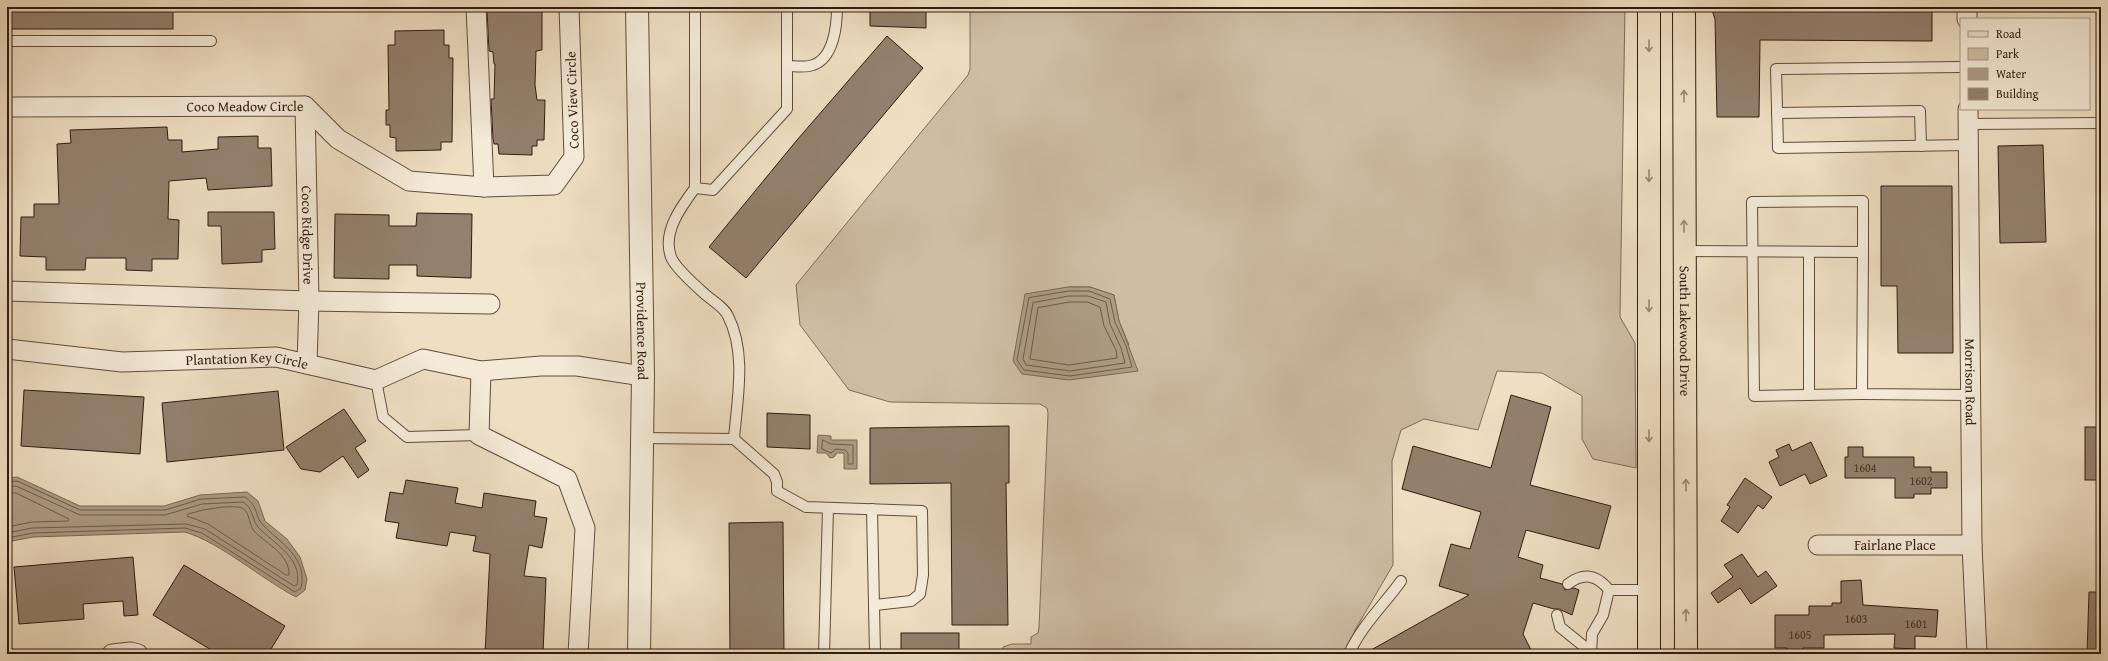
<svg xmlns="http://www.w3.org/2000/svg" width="2108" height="661" viewBox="0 0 2108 661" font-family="'Gentium Book Plus',serif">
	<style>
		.green { fill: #cebda4; stroke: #7f6c5a; fill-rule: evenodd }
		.water { fill: #ad9c85; stroke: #7b6856 }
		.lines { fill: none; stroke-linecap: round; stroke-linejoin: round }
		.shore { stroke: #6e5c4a; stroke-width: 1 }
		.building { fill: #93806d; stroke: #301b10 }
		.service-casing { stroke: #604c3c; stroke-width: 12 }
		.minor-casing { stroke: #604c3c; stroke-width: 21 }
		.tertiary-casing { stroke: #604c3c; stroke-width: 24 }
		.primary-casing { stroke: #301b10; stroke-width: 24 }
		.service { stroke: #f4ead7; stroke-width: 10 }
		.minor { stroke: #f4ead7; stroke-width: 19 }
		.tertiary { stroke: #f4ead7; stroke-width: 22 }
		.primary { stroke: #eedec2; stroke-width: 22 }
		.oneway { stroke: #988672 }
		.labels { text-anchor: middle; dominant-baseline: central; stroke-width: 3.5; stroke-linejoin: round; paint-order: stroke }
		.number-label { font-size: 12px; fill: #493427 }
		.street-label { font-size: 14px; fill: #301b10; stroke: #f4ead7 }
	</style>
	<rect width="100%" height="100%" fill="#eedec2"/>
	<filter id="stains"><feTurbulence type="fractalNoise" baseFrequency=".005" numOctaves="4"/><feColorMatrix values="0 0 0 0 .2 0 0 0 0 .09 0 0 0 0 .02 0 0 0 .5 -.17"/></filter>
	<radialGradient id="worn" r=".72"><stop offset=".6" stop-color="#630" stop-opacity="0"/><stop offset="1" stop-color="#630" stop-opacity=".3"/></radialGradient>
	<path class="green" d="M970,7H1625L1620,317L1635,343L1636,468L1593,459L1582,439V396L1542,373L1497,371L1478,430L1424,419L1401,430L1392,461L1393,565L1355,630L1350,654H1003V647L1012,644H1031V637L1038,633L1039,628L1048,413L1047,408L1040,404L890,402L849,390L800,325L796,285L968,75L970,69ZM1068,287H1090L1114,295L1119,321L1129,345Z"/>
	<g class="water">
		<polygon points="1068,287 1090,287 1114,295 1119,321 1138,371 1069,380 1022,374 1013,361 1025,294"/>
		<polygon points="818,435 831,436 831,440 857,440 857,469 844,469 844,453 837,453 834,457 830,458 826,453 817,453"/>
		<path d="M17,477L80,506H164L200,495L247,492L258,501L265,521L287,539L300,557L307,579L305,590L296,597C260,578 221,543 185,532L33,537L7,542V478Z"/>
	</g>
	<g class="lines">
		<g class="shore">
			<polygon points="1069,291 1089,291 1110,299 1115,322 1126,346 1132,367 1070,376 1024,370 1017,360 1029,298"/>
			<polygon points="1069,296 1088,296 1106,302 1110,324 1121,348 1125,363 1070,371 1026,365 1023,359 1033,303"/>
			<polygon points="1070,302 1087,302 1100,307 1104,326 1116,350 1117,358 1069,365 1030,359 1038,308"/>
			<polygon points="823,440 831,444 853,445 853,464 848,464 848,453 845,450 836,449 831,453 822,449"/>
			<path d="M7,482L17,481L80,510H165L201,499L245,497C260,508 254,516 263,525C280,543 308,557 301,588L295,592L202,533L185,528L33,533L7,538"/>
			<path d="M7,487L16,486L80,515H165L202,504L243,502C255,510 251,520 259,528C273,543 303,558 297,585L294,586L205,529L186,524L32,528L7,533"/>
			<polyline points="7,493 16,493 69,519 68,521 32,522 7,527"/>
			<path d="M223,507C228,507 237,506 242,508C250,511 249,527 255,532C267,544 290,555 289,575H286L208,524L187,516L188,514L203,510Z"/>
		</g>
	</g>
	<g class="building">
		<rect x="7" y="7" width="166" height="22"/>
		<polygon points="494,7 537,7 537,10 542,11 542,50 536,51 535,85 537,100 545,100 544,140 537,140 537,146 532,146 532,155 499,154 498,144 494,144 493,139 491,99 494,99 495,64 494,64 493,52 489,51 487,10 494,10"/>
		<polygon points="870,7 926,7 926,28 870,26"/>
		<polygon points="1711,7 1932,7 1932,41 1760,40 1759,117 1717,117 1715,19"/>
		<polygon points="444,30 444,45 449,45 449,58 453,58 452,142 441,142 441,150 396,151 396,138 390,137 390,125 386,125 386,110 389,110 388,45 395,45 395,31"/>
		<polygon points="887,36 923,68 746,278 709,247 797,140"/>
		<polygon points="167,127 168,140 182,140 182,152 218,149 218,137 258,136 258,148 271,148 272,186 208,190 206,178 169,181 168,219 179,220 178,259 152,259 152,271 126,270 126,258 86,258 85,270 46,270 46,257 20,256 21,217 34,217 34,204 59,204 57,144 71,143 70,130"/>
		<polygon points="2043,145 2046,242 2000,243 1998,146"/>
		<polygon points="1881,186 1952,186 1953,353 1898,353 1897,286 1881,286"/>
		<polygon points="208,212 274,212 275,249 262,250 262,262 222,264 221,226 208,226"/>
		<polygon points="417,213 472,214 471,278 417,276 417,265 389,265 389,279 334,278 335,214 389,215 389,226 416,226"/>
		<polygon points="24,390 144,397 140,454 21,446"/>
		<polygon points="278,391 284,450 167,462 162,403"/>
		<polygon points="1511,395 1551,407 1530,485 1611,506 1599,549 1526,530 1518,557 1543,565 1540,578 1562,584 1565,590 1574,588 1579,590 1572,615 1559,609 1554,609 1533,603 1523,634 1533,654 1364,654 1469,595 1439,586 1451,544 1470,549 1481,512 1402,489 1413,446 1491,468"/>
		<polygon points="344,409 366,441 355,448 369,470 358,478 343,456 320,472 301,469 286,447"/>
		<polygon points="767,413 810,415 810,449 767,447"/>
		<polygon points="1009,426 1009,483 1006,483 1008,625 952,625 951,483 870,484 870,428"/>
		<rect x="2085" y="427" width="16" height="53"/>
		<polygon points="1811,442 1827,476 1810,484 1805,474 1780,486 1769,462 1779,457 1776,450 1789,444 1792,451"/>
		<polygon points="1848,447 1863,447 1863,457 1914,457 1914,467 1931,467 1931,472 1947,472 1947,488 1931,488 1931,494 1914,494 1914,498 1895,498 1895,478 1845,478 1845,457 1848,457"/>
		<polygon points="1745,478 1772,497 1763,509 1758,505 1738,533 1721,521 1730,507 1727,505"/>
		<polygon points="406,480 458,488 455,503 482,508 484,493 536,501 534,516 547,518 542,548 529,545 524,576 546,578 543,654 485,654 490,554 473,551 476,536 450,532 447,546 396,538 399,523 385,521 390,492 403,494"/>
		<polygon points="783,522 784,654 730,654 729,523"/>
		<polygon points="1742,554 1758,577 1766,571 1777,586 1751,604 1740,588 1718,603 1711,593 1733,577 1724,565"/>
		<polygon points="133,557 138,615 124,616 123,601 83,604 84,619 19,624 14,567"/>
		<polygon points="184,565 285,626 268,654 218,654 153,615"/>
		<polygon points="1861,580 1863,605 1938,610 1936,637 1915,636 1915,649 1894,648 1895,634 1824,635 1824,648 1803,648 1803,654 1787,654 1787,648 1775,648 1775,615 1809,615 1809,606 1832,606 1832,603 1841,603 1841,581"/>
		<polygon points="2089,592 2101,592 2101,654 2087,654"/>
		<rect x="901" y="633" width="58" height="21"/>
	</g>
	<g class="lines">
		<defs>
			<g id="service">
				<polyline points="695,7 695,188 713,190 787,109 787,7"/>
				<polyline points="7,41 211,41"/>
				<path d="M787,66C795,66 805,68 813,65C834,58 837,25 837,7"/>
				<polyline points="1961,67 1776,69 1778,148 1968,145"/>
				<polyline points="1777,113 1920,111 1921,146"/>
				<polyline points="1968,124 2101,123"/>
				<polyline points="1684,251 1863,252 1862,394 1971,395"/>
				<polyline points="376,380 383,417 407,437 479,435"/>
				<polyline points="1862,394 1754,396 1752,202 1863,201 1863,252"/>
				<polyline points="1809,395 1809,252"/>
				<path d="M642,438L734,439C737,400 747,353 728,316C725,308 713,301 706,295C697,287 675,268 671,257C662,232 681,207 695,188"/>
				<polyline points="734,439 774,474 777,482 777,491 806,507 922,511 923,575 920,594 911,601 875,605"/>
				<polyline points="872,509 875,654"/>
				<path d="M1568,584C1584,572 1597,575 1609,590"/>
				<polyline points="1557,615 1560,627 1591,652"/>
				<polyline points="824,654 828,508"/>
				<path d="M1349,654C1361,626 1384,605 1401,581"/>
				<polyline points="1591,654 1592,634 1603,615 1609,590 1649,590"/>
			</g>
			<g id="minor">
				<polyline points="476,7 484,187"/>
				<polyline points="1967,7 1967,19"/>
				<path id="s1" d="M305,106L309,301L307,364"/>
				<path id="s2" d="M7,107L305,106L338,139L409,181L484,187L554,185L574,157L569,7"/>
				<path id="s3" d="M1968,109L1972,545L1977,654"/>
				<polyline points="7,291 309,301 490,304"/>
				<path id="s4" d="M7,349L122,362L276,357L376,380L423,359L481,371L541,366H577L643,376"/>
				<polyline points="481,371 479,435 567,479 585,528 578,654"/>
				<path id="s5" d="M1818,545H1972"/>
				<polyline points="112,654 131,652 138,654"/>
			</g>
			<g id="tertiary">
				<path id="s6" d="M637,7L643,376L639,654"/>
			</g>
			<g id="primary">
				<polyline points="1649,7 1649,654"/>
				<path id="s7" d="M1684,7L1686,654"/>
			</g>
		</defs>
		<use href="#service" class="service-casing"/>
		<use href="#minor" class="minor-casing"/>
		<use href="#tertiary" class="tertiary-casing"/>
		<use href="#primary" class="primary-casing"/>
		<use href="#service" class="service"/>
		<use href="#minor" class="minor"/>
		<use href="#tertiary" class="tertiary"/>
		<use href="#primary" class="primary"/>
	</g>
	<defs><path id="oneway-shaft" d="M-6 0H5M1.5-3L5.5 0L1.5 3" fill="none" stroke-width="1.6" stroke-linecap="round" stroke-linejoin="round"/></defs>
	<g class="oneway">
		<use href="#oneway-shaft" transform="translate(1649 46) rotate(90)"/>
		<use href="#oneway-shaft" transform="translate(1684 96) rotate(-90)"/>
		<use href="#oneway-shaft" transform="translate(1649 176) rotate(90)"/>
		<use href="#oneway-shaft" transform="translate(1684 226) rotate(-90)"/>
		<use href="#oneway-shaft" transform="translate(1649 306) rotate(90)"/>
		<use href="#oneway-shaft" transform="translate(1649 436) rotate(90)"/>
		<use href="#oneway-shaft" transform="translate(1686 485) rotate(-90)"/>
		<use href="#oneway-shaft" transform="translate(1686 615) rotate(-90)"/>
	</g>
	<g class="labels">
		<g class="number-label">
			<text x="1865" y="467">1604</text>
			<text x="1921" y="480">1602</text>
			<text x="1856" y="618">1603</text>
			<text x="1916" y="623">1601</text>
			<text x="1800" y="634">1605</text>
		</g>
		<g class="street-label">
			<text transform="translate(572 100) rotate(-92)">Coco View Circle</text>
			<text stroke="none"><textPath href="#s2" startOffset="238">Coco Meadow Circle</textPath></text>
			<text stroke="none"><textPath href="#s1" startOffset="129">Coco Ridge Drive</textPath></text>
			<text stroke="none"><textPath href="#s6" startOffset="324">Providence Road</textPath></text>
			<text stroke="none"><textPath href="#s7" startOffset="324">South Lakewood Drive</textPath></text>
			<text stroke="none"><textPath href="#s4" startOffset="241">Plantation Key Circle</textPath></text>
			<text stroke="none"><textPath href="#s3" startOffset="273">Morrison Road</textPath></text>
			<text stroke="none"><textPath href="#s5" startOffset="77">Fairlane Place</textPath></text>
		</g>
	</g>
	<rect width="2108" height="661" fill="none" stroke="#eedec2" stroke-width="24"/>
	<rect x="8" y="8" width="2092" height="645" fill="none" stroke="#301b10" stroke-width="2"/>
	<rect x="12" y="12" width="2084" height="637" fill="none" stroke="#301b10"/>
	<rect x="1960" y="18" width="130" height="92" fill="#f4ead7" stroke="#a69787"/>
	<rect x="1968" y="31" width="20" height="6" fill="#eedec2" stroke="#a69787"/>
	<text x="1996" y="38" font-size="12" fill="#301b10">Road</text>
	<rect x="1968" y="48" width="20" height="12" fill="#cebda4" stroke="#a69787"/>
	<text x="1996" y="58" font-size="12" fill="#301b10">Park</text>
	<rect x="1968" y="68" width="20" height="12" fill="#ad9c85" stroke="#a69787"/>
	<text x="1996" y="78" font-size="12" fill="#301b10">Water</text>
	<rect x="1968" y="88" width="20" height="12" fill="#93806d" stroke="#a69787"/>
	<text x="1996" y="98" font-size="12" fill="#301b10">Building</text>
	<rect width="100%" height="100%" filter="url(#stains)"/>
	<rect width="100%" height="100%" fill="url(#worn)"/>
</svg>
